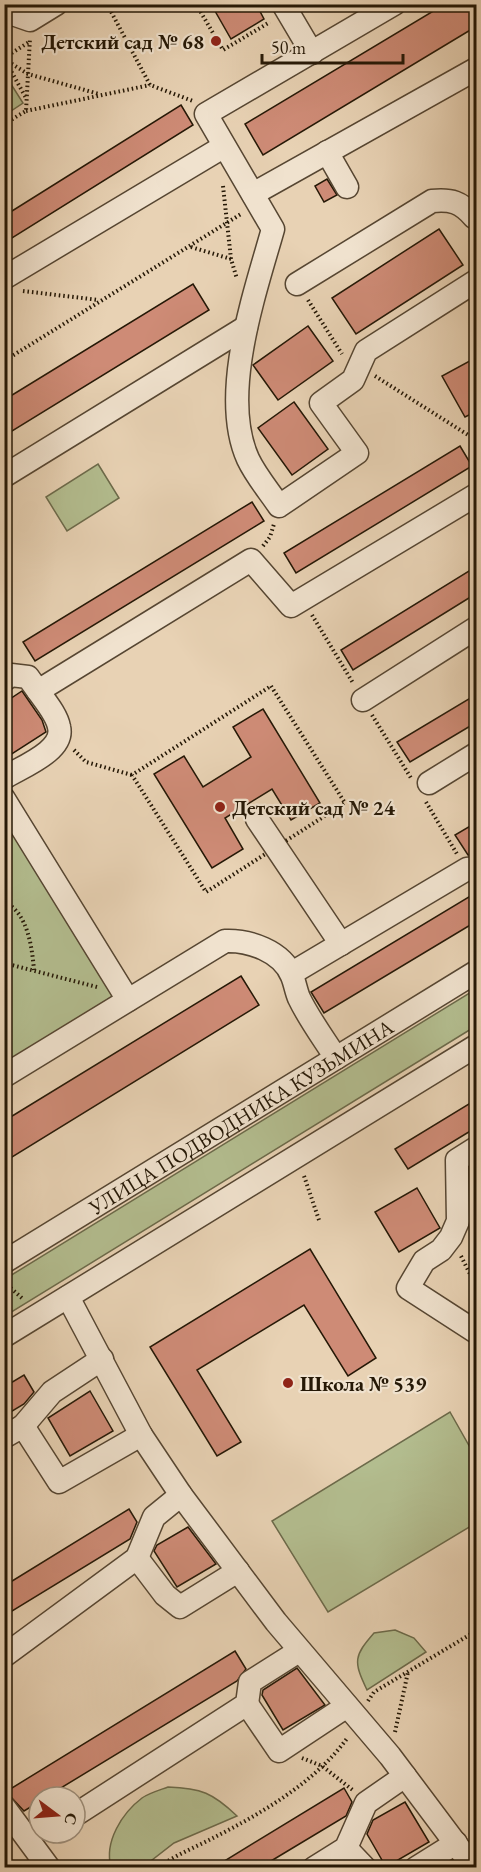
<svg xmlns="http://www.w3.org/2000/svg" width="481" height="1872" viewBox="0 0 481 1872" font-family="'EB Garamond',serif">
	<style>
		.green { fill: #b3bd8f; stroke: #6c6a4a; stroke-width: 1.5 }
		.building { fill: #ce8b76; stroke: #251806; stroke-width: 1.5 }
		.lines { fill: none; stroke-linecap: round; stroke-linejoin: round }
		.minor-casing { stroke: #564632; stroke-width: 25 }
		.path { stroke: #251806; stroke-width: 4; stroke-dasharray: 1.5 3; stroke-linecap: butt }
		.minor { stroke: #f0e2ce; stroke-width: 22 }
		.poi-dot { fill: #8f2418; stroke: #f0e2ce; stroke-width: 2 }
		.labels { text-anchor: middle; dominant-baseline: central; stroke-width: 4.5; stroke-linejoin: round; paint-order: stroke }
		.poi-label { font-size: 21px; font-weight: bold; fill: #251806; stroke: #f0e2ce; text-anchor: start }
		.street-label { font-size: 21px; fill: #251806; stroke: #f0e2ce }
	</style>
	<rect width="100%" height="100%" fill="#e8d2b4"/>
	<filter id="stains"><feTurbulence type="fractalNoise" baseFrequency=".00333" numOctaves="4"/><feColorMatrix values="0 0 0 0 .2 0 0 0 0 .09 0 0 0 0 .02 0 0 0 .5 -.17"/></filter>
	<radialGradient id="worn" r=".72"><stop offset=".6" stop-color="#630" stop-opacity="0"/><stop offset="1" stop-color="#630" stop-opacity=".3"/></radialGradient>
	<g class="green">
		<polygon points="4,73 23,103 5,115 4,115"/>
		<polygon points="98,464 119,498 67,531 46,497"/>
		<polygon points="4,807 118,993 5,1064 4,1064"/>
		<polygon points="476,989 476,1026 5,1316 5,1279"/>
		<polygon points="450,1412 476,1458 476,1523 328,1612 272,1521"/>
		<path d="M395,1630L414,1638L426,1652L367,1690C353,1661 354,1656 374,1633Z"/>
		<path d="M168,1787C201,1788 213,1793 237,1816L174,1843L143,1867H111C104,1842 122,1813 142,1798C149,1793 160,1790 168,1787Z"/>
	</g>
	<g class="building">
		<polygon points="211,4 256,4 264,19 231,39"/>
		<polygon points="445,4 477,4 477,26 263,155 245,124"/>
		<polygon points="181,105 193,125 4,243 4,216"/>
		<polygon points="327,179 337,195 324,202 315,186"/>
		<polygon points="439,229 463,265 356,334 332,298"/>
		<polygon points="193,284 209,310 4,436 4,400"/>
		<polygon points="308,326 333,361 278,400 253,365"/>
		<polygon points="477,357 477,411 465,417 442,376"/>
		<polygon points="294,402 328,449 292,475 258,428"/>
		<polygon points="460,446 472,466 296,573 284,553"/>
		<polygon points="252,502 264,521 35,661 23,642"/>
		<polygon points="477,566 477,593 353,670 341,650"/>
		<polygon points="22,691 42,720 46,732 4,759 4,703"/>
		<polygon points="477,694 477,722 410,762 397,742"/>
		<polygon points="263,709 320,803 291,820 272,789 225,818 243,849 212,868 154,774 184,756 203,787 251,757 233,727"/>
		<polygon points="477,822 477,855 468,855 455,835"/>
		<polygon points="477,892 477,921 324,1013 311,992"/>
		<polygon points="241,976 259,1005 4,1162 4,1121"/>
		<polygon points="477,1099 477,1127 408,1169 395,1149"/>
		<polygon points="417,1188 440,1228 399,1252 375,1212"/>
		<polygon points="310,1249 376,1358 348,1376 304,1305 197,1370 241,1442 217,1456 150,1347"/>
		<polygon points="24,1375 34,1392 24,1404 4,1416 4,1387"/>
		<polygon points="90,1391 113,1431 70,1456 48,1418"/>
		<polygon points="129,1509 137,1522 130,1539 4,1616 4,1586"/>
		<polygon points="188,1527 216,1564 177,1587 154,1551 157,1545"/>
		<polygon points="235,1651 246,1669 237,1681 46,1797 39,1797 39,1802 24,1811 9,1795 7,1791"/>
		<polygon points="297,1668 325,1705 283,1730 262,1695 263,1690"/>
		<polygon points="344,1788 352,1802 346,1816 271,1861 260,1868 213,1868"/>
		<polygon points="405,1802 429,1842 386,1867 367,1834 373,1820"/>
	</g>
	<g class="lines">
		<defs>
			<g id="minor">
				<polyline points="283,4 312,53"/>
				<path d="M394,4L206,114L273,229C255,293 219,395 248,459C256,476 269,491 279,506L357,453L321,403L353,380L366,351L476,281"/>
				<polyline points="4,11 30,20 56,4"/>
				<polyline points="327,152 347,187"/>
				<polyline points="253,194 476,69"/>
				<polyline points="4,278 223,147"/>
				<path d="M297,284L432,201C451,199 461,202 474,217"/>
				<polyline points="4,476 246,327"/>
				<polyline points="4,680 11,675 28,677 38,691 251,560 291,606 476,495"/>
				<polyline points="363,700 476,628"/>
				<path d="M4,778C21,767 65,751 59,727C57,715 45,701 38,691"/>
				<polyline points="429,783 476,754"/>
				<polyline points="4,799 128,1000"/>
				<polyline points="257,819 341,944"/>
				<polyline points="292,973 467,869 476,868"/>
				<path d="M4,1076L225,941C249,940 282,951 292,976C295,983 296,991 299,998C309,1019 324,1039 336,1058"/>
				<polyline points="476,1148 457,1160 458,1221 451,1237 441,1250 424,1261 408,1288 476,1332"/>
				<path id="s1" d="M4,1262L476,972"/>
				<polyline points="68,1297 141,1435 181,1495 276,1622 390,1756 474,1868"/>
				<polyline points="4,1336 476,1046"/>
				<polyline points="23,1426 52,1392 102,1359"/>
				<polyline points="4,1437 23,1426 59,1482 141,1435"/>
				<polyline points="137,1558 165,1595 180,1607 238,1571"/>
				<polyline points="4,1656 137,1558 154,1517 181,1495"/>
				<polyline points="247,1704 279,1751 347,1706"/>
				<polyline points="4,1807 49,1868"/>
				<polyline points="75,1815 247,1704 250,1682 299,1651"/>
				<polyline points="346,1848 365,1868"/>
				<polyline points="314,1868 346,1848 366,1803 405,1776"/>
				<polyline points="416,1868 456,1843"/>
			</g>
		</defs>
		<use href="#minor" class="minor-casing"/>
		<g class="path">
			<polyline points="107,4 150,85 193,101"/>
			<polyline points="196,4 223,50 270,22"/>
			<polyline points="4,58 29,42"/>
			<polyline points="4,59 28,74 99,94"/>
			<polyline points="5,60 26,98"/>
			<polyline points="26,111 150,85"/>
			<polyline points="4,124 26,111 30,38"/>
			<polyline points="223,186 231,259 237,279"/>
			<polyline points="191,247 231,259"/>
			<polyline points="23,291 99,300"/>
			<polyline points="308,300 342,354"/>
			<polyline points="4,365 12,356 241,214"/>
			<polyline points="375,376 476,440"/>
			<polyline points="263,546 270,537 274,524"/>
			<polyline points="312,615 353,683"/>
			<polygon points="271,686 345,803 206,892 132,775"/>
			<polyline points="372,715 411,778"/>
			<polyline points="74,750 86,762 132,775"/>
			<polyline points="426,802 457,854"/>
			<path d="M4,902C28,912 32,948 34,970"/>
			<polyline points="4,963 97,987"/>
			<polyline points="304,1176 319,1220"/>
			<polyline points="461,1256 476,1286"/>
			<polyline points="4,1282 24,1300"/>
			<polyline points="368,1701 374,1692 476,1631"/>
			<polyline points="395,1732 408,1672"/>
			<polyline points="302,1758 322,1766 354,1791"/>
			<path d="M157,1868C175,1855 196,1847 215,1837C262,1813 317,1781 348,1737"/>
		</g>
		<use href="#minor" class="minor"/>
	</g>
	<g class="poi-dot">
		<circle cx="216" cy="41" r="6"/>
		<circle cx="220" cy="807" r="6"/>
		<circle cx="288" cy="1383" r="6"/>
	</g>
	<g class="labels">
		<g class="poi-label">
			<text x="204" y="41" text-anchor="end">Детский сад № 68</text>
			<text x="232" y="807">Детский сад № 24</text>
			<text x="300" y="1383">Школа № 539</text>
		</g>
		<g class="street-label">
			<text stroke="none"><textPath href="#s1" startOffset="278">УЛИЦА ПОДВОДНИКА КУЗЬМИНА</textPath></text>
		</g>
	</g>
	<rect width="481" height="1872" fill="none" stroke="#e8d2b4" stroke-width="24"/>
	<rect x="6" y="6" width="469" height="1860" fill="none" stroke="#251806" stroke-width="3"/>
	<rect x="12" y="12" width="457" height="1848" fill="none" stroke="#251806" stroke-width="1.5"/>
	<g transform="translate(57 1815) rotate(106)"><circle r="28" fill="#f0e2ce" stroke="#9f917e" stroke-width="1.5"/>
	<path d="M0-4.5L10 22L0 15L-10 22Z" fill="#8f2418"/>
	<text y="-9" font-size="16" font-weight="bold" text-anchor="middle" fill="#251806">С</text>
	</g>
	<path d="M262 54v9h141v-9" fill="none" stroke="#251806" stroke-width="3"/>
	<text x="271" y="54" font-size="18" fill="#251806" stroke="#f0e2ce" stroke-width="4.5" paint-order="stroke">50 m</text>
	<rect width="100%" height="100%" filter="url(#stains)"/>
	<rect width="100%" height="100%" fill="url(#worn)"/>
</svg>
